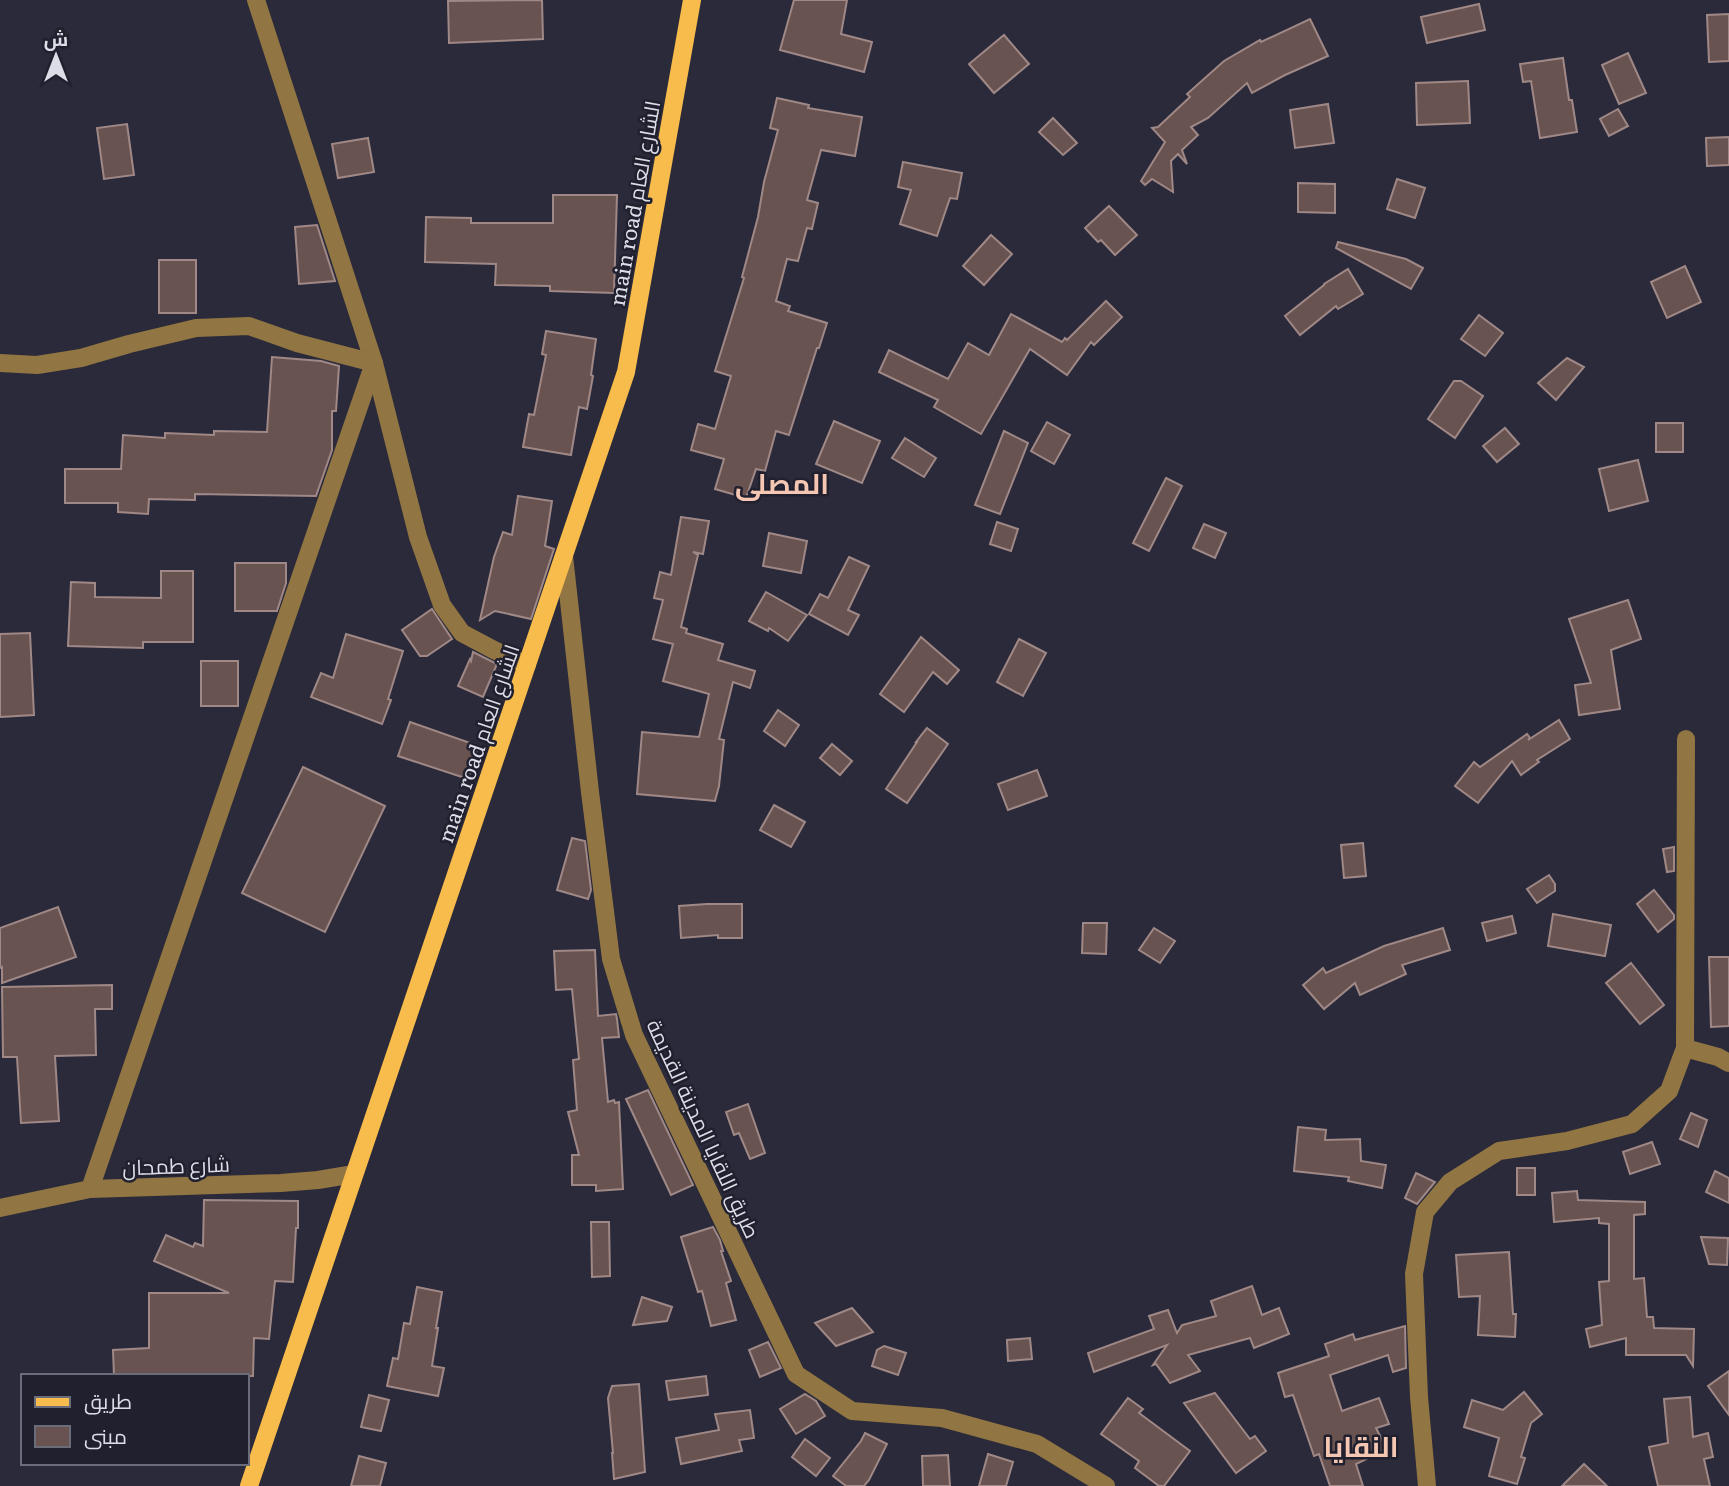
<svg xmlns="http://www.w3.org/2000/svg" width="1729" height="1486" viewBox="0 0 1729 1486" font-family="Literata,Cairo,serif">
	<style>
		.building { fill: #685351; stroke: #9f8886; stroke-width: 2 }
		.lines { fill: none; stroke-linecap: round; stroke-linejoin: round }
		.minor { stroke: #917543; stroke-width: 18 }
		.major { stroke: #f7bc4b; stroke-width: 18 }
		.labels { text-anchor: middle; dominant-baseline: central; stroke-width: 5; stroke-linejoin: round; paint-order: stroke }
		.street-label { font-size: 21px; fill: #dcdde7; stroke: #20202f }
		.district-label { font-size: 28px; font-weight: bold; fill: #f5c7b2; stroke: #20202f }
	</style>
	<rect width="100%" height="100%" fill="#2a2a3a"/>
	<g class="building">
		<polygon points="542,0 543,39 449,43 448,1"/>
		<polygon points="794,0 847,0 841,34 872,42 864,72 780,50"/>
		<polygon points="1479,4 1485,30 1427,43 1421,17"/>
		<polygon points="1729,14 1729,61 1709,62 1707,15"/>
		<polygon points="1310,19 1328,56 1285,75 1252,93 1247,83 1208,118 1191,127 1198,135 1182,150 1187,164 1178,154 1171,161 1173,192 1152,179 1145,185 1141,181 1165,142 1152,128 1158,127 1190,97 1187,94 1224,61 1260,40 1261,42"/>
		<polygon points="1004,35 1029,64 994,93 969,64"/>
		<polygon points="1628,53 1646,93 1619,104 1602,65"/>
		<polygon points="1563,58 1569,100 1572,100 1577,132 1540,138 1531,81 1523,82 1520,64"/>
		<polygon points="1468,81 1470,123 1417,125 1416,83"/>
		<polygon points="777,98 809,105 808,108 862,117 855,156 821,150 807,200 818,203 812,229 807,228 798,261 787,259 776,301 790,306 788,311 827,323 819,348 817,348 789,435 776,431 765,471 756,469 746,498 715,489 724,459 691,450 698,424 715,429 731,376 715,371 744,278 742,277 758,217 764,182 778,130 770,128"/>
		<polygon points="1328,104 1334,143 1295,148 1290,110"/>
		<polygon points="1618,109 1628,126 1609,136 1600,119"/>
		<polygon points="1053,118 1077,143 1063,155 1039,132"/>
		<polygon points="127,124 134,175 104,179 97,128"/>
		<polygon points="1729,137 1729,165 1707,166 1706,138"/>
		<polygon points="368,138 374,172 338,178 332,144"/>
		<polygon points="903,162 962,173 957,199 950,198 937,236 900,224 911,190 898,187"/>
		<polygon points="1397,179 1425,188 1415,218 1387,209"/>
		<polygon points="1298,183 1335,184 1335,213 1298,212"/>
		<polygon points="553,195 617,195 614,293 550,291 550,286 495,285 496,264 425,262 426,217 471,218 471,223 553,223"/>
		<polygon points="1109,206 1137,235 1115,255 1101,240 1098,242 1085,228"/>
		<polygon points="317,225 335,281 299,284 295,227"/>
		<polygon points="991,235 1012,254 984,285 963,266"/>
		<polygon points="1338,242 1406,259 1423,268 1411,289 1336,248"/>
		<rect x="159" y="260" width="37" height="53"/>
		<polygon points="1685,266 1701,302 1667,318 1651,282"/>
		<polygon points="1348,269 1363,294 1338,309 1336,306 1300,335 1285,316 1324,285 1324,284"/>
		<polygon points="1106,301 1122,317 1094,345 1091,342 1067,375 1030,349 981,434 934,407 938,400 879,372 889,350 948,379 968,343 989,355 1011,314 1062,342 1065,338 1067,340"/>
		<polygon points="1479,315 1503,333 1485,356 1461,339"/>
		<polygon points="546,331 596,339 591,375 593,376 587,409 579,407 571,455 523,447 529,414 534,415 546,355 542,354"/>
		<polygon points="272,357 321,361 339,366 336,411 332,411 332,450 316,496 195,494 195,500 149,499 148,514 118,512 118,503 65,503 65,469 121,469 123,435 165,438 165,433 214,435 214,431 267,432"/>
		<polygon points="1567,358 1584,367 1556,400 1538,383"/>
		<polygon points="1454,381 1461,381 1483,396 1455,438 1428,419"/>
		<polygon points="834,421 880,441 862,483 816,464"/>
		<polygon points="1047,422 1070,435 1054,464 1031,451"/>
		<rect x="1656" y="423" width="27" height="29"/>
		<polygon points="1505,428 1519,444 1497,462 1483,446"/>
		<polygon points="1004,431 1028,443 1000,514 975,505"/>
		<polygon points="905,438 936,458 924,477 892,458"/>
		<polygon points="1638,460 1648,501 1609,511 1599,469"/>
		<polygon points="1166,478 1182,486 1149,551 1133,543"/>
		<polygon points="518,496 552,501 545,546 554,549 531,619 495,611 480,620 494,557 503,532 512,535"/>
		<polygon points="681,517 709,521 703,554 693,552 698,555 681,627 687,629 686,633 723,644 718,660 755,671 750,688 733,682 719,739 724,740 719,786 715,801 637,794 642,732 699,737 709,694 663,681 673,644 653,639 663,600 654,598 660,572 671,575"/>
		<polygon points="997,522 1018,529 1011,551 990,544"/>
		<polygon points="1204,524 1226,533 1215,558 1193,548"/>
		<polygon points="769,533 807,541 801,573 763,566"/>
		<polygon points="849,557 869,566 848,610 859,615 848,635 809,614 820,594 828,598"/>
		<polygon points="235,563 286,563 286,583 277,611 235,611"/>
		<polygon points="161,571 193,571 193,642 143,642 143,648 68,646 71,582 95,583 95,597 161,598"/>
		<polygon points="766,592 807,615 788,641 769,628 768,631 749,621"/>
		<polygon points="1628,600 1641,639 1611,650 1620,709 1579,715 1575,685 1591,683 1569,619"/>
		<polygon points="432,609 452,639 427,656 420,656 402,630"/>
		<polygon points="30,633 34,715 0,717 0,634"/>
		<polygon points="346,634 403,651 388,699 391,700 382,724 311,697 321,673 333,678"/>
		<polygon points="921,637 959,670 947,684 933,672 904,712 880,694"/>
		<polygon points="1019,639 1046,653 1023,696 997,682"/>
		<polygon points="473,652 497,664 483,697 458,686 470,659 471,661"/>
		<rect x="201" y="661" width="37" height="45"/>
		<polygon points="778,710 799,725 785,746 764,731"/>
		<polygon points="1559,720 1570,739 1537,760 1539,762 1521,775 1512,761 1478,803 1455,786 1474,762 1480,767 1527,734 1530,738 1528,740"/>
		<polygon points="410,722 479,746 468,779 398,756"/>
		<polygon points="927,728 948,744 907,803 886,789 917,742 916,742"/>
		<polygon points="832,744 852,761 840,775 820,758"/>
		<polygon points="303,767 385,806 325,932 242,893"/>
		<polygon points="1037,770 1047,796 1008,810 998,784"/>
		<polygon points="774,805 805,822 791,847 760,830"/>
		<polygon points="572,838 585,841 591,890 588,899 557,890"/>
		<polygon points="1363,843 1366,876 1344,878 1341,845"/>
		<polygon points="1674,847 1674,871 1667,872 1663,849"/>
		<polygon points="1549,875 1555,884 1555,891 1537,903 1527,889"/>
		<polygon points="1654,890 1674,915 1674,919 1658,932 1637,904"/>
		<polygon points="707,904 742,904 742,938 718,938 718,935 681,938 679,906"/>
		<polygon points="58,907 76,957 2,983 2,967 0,968 0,928"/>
		<polygon points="1553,914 1611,925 1605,956 1548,946"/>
		<polygon points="1512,916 1516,933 1487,941 1482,923"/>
		<polygon points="1083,923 1107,923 1106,954 1082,953"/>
		<polygon points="1154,928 1175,941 1160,963 1139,950"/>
		<polygon points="1443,928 1450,950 1402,965 1406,974 1360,995 1355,983 1324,1009 1303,985 1323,968 1326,973 1384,946"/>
		<polygon points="595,950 598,1016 616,1014 617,1019 619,1037 602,1038 608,1102 614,1100 615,1103 619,1102 623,1189 596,1191 596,1185 572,1185 572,1155 579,1155 568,1112 577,1110 573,1060 579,1059 572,989 556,990 554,951"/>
		<polygon points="1709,957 1729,957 1729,1026 1711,1027"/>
		<polygon points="1631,963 1664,1005 1640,1024 1606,983"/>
		<polygon points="112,985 112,1009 95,1009 96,1055 55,1056 59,1121 21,1123 17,1057 3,1057 2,987"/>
		<polygon points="648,1090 693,1185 671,1195 626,1099"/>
		<polygon points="748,1104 765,1153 750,1159 739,1133 734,1135 726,1112"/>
		<polygon points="1691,1113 1707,1120 1698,1147 1680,1139"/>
		<polygon points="1298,1127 1326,1130 1325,1140 1360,1139 1361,1161 1386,1165 1382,1188 1348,1181 1349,1177 1294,1171"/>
		<polygon points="1652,1142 1660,1164 1630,1174 1623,1152"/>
		<rect x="1517" y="1168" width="18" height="27"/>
		<polygon points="1715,1171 1729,1178 1729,1203 1706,1192"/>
		<polygon points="1416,1173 1435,1182 1417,1204 1405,1198"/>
		<polygon points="1577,1191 1578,1200 1645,1202 1645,1214 1634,1215 1634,1279 1644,1278 1647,1317 1653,1317 1654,1328 1694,1329 1693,1366 1686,1355 1626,1355 1626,1338 1590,1347 1586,1329 1602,1325 1599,1282 1609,1281 1609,1224 1599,1223 1599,1218 1554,1222 1552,1193"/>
		<polygon points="204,1200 298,1201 298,1228 296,1228 293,1282 275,1281 269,1339 254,1338 253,1376 114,1376 113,1350 149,1348 149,1293 229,1293 154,1261 166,1235 193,1247 195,1243 203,1246"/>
		<polygon points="591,1222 609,1222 610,1276 592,1277"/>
		<polygon points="713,1227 720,1240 723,1251 721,1251 731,1281 726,1283 736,1320 711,1326 702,1291 698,1292 681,1237"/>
		<polygon points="1701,1237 1728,1238 1727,1265 1709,1264"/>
		<polygon points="1509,1252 1513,1314 1516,1314 1515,1337 1478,1335 1480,1296 1459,1297 1456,1255"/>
		<polygon points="1252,1286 1262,1315 1279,1308 1289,1334 1254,1348 1250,1338 1188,1355 1200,1371 1170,1383 1156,1364 1153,1365 1167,1345 1094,1372 1088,1353 1154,1329 1149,1316 1168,1310 1177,1333 1182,1325 1216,1316 1211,1301"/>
		<polygon points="417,1287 442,1292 436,1328 438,1328 432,1366 444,1368 438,1396 387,1386 393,1358 398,1359 404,1323 410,1324"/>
		<polygon points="642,1297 672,1307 667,1321 633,1325"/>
		<polygon points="852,1308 873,1332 836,1346 815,1323"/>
		<polygon points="1405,1326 1406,1368 1393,1372 1388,1355 1330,1375 1342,1411 1379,1398 1389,1424 1376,1428 1387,1449 1356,1464 1363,1486 1330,1486 1319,1454 1314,1456 1293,1395 1285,1397 1278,1373 1329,1356 1325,1344 1353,1334 1355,1340"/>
		<polygon points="1030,1338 1032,1359 1008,1361 1007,1340"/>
		<polygon points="768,1342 781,1368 760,1377 749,1350"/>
		<polygon points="884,1346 906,1353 898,1375 872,1366 877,1350"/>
		<polygon points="1729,1371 1729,1415 1708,1386"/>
		<polygon points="706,1376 708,1395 669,1400 666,1381"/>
		<polygon points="639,1384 645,1472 614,1479 612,1453 613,1453 608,1398 612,1386"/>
		<polygon points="1524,1392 1542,1414 1531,1423 1521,1457 1525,1458 1517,1484 1489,1476 1499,1438 1464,1427 1472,1400 1503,1410"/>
		<polygon points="1215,1393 1250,1439 1255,1436 1266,1451 1236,1473 1184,1403"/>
		<polygon points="805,1394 816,1401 825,1416 796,1434 780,1409"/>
		<polygon points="369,1395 389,1400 381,1431 361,1427"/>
		<polygon points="1690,1397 1693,1437 1708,1433 1713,1457 1704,1459 1710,1486 1658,1486 1649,1447 1668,1443 1664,1399"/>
		<polygon points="1128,1398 1143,1409 1139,1413 1190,1451 1164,1486 1159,1486 1135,1468 1139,1461 1101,1434"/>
		<polygon points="750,1410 754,1438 739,1440 742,1451 681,1464 676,1438 719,1430 715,1414"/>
		<polygon points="865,1433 887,1444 869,1480 864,1486 846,1486 833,1476 861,1441"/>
		<polygon points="805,1439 830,1458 816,1476 792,1457"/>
		<polygon points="988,1454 1013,1462 1006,1486 979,1486"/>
		<polygon points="948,1455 950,1486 923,1486 922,1456"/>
		<polygon points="359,1456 386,1463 380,1486 351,1486"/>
		<polygon points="1584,1464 1607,1486 1562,1486"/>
	</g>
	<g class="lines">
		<g class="minor">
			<polyline points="256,0 374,363 418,537 442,605 462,633 494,650 527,665"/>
			<polyline points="0,363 37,365 81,358 129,344 196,328 249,326 297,343 374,363 90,1189"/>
			<polyline points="564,556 590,792 611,959 634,1035 796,1374 852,1411 942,1418 1037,1444 1106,1486"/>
			<polyline points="1685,1048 1718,1057 1729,1063"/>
			<polyline points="0,1208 90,1189 281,1183 318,1180 354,1174"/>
			<polyline points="1427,1486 1419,1397 1414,1274 1425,1212 1450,1182 1499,1151 1567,1141 1632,1124 1669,1091 1685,1048 1686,739"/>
		</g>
		<polyline class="major" points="249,1486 626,372 692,0"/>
	</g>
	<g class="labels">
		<g class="street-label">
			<text transform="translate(633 203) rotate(-80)">main road الشارع العام</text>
			<text transform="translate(477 743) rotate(-71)">main road الشارع العام</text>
			<text transform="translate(705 1128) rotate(65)">طريق اللقايا المدينة القديمة</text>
			<text transform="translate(176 1164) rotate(-2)">شارع طمحان</text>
		</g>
		<g class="district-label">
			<text x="782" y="482">المصلى</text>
			<text x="1361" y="1445">النقايا</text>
		</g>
	</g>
	<rect x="21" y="1374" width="228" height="91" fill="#20202f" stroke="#6b6c79" stroke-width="2"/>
	<rect x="35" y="1397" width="35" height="10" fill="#f7bc4b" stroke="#6b6c79" stroke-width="2"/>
	<text x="84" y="1409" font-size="21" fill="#dcdde7">طريق</text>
	<rect x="35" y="1426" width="35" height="21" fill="#685351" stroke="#6b6c79" stroke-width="2"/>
	<text x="84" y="1444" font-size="21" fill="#dcdde7">مبنى</text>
	<g transform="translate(56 56)" stroke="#20202f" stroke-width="5" paint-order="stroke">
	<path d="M0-5L12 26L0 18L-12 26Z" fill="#dcdde7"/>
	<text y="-10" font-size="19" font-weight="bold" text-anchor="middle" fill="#dcdde7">ش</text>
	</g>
</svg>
